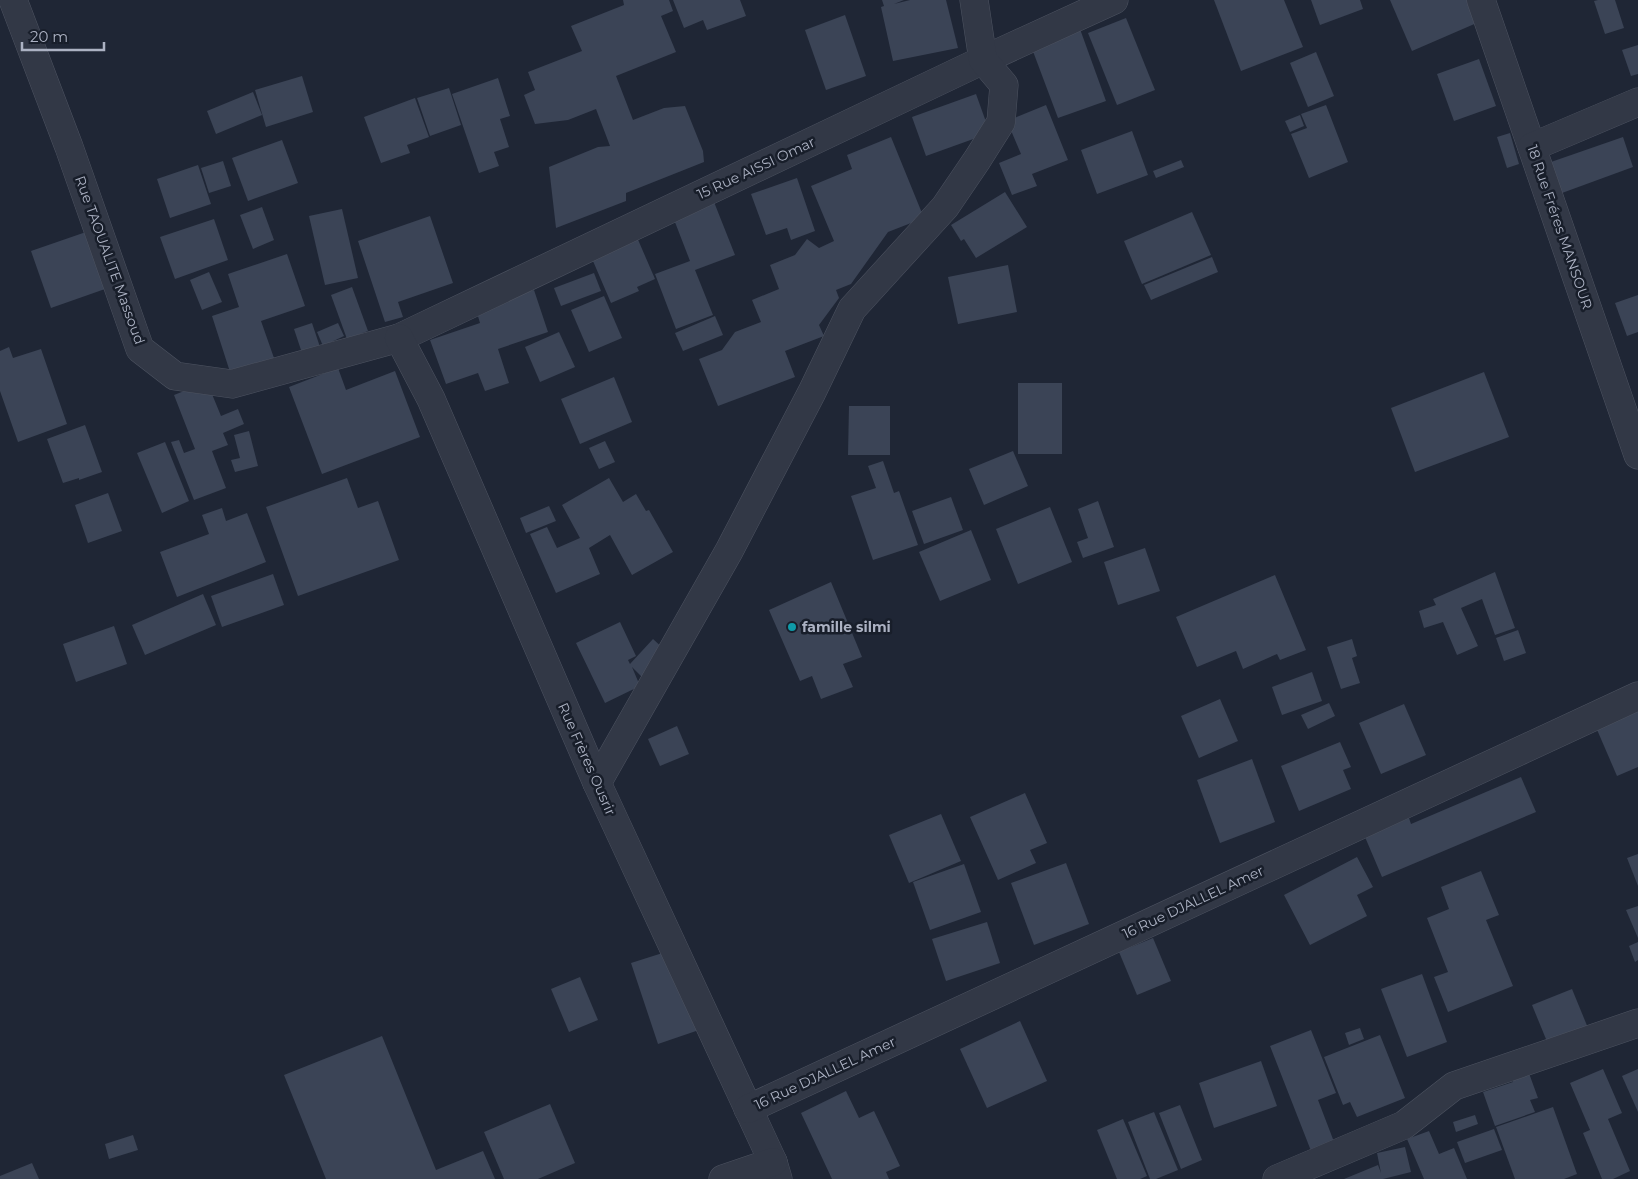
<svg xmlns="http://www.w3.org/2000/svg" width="1638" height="1179" viewBox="0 0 1638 1179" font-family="Montserrat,sans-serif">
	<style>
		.building { fill: #3b4456 }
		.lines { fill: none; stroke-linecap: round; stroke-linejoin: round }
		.minor-casing { stroke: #4d5361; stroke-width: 29 }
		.minor { stroke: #323846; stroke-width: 28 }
		.culture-dot { fill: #0f9aa8; stroke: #181e2a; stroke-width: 2 }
		.labels { text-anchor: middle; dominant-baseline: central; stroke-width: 5; stroke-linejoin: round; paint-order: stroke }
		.street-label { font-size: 14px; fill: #acb2c3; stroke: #181e2a }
		.poi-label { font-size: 14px; font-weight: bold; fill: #acb2c3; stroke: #181e2a; text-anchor: start }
	</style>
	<rect width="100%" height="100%" fill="#1f2635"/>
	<g class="building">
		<polygon points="623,0 669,0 673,11 661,16 676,52 616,76 633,120 664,108 685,106 703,151 704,162 626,193 626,201 556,228 549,167 598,147 610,146 596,109 568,120 535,124 524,95 535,90 528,72 582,51 571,26 624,5"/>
		<polygon points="673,0 740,0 746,16 707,30 703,20 684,28"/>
		<polygon points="882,0 904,0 894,4 910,0 946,0 958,48 893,61 881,7 884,6"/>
		<polygon points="1214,0 1284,0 1303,47 1241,71"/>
		<polygon points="1311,0 1360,0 1363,9 1320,25"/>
		<polygon points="1390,0 1470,0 1479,22 1412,51"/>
		<polygon points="1598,0 1615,0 1624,28 1605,34 1594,1"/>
		<polygon points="845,15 866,76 826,90 805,30"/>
		<polygon points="1126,18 1155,90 1117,105 1088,33"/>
		<polygon points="1080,29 1106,101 1058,118 1031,46"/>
		<polygon points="1638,45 1638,74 1631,76 1622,50"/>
		<polygon points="1316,52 1334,96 1308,107 1290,63"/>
		<polygon points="1479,59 1496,106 1454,121 1437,74"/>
		<polygon points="302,76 313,112 266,127 255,90"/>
		<polygon points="498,78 510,116 500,119 509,147 494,152 499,166 479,173 452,94"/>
		<polygon points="449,88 461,125 430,136 417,98"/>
		<polygon points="253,92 262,115 216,134 207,111"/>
		<polygon points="976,94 990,133 926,156 912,117"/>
		<polygon points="415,98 429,137 407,145 410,153 381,163 364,117"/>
		<polygon points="1046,105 1068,160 1032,174 1037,186 1012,195 999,163 1021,154 1007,121"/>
		<polygon points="1326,105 1348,162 1309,178 1291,134 1307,128 1301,114"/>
		<polygon points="1300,115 1304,126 1290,132 1285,121"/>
		<polygon points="1132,131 1148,175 1097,194 1081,150"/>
		<polygon points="1510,133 1519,164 1507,168 1497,137"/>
		<polygon points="891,137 924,218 888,232 851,284 836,290 839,298 819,325 824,336 785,351 795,377 718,406 699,359 722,350 735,332 761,322 752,300 779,289 770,265 795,255 807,239 819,248 834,241 811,186 852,169 847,155"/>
		<polygon points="1623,137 1633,167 1562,193 1551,162"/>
		<polygon points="282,140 298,183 248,201 232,158"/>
		<polygon points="1181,160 1184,167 1156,178 1153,171"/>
		<polygon points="223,161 231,186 209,193 201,168"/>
		<polygon points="198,165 211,204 170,218 157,179"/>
		<polygon points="797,178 815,231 791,240 787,228 766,235 751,194"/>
		<polygon points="1005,192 1027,227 976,258 964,239 961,241 951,225"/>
		<polygon points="714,202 735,255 695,270 713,315 676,329 655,274 690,261 673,217"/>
		<polygon points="262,207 274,240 253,249 240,215"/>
		<polygon points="342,209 358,278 325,285 309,216"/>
		<polygon points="1192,212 1211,255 1142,284 1124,241"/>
		<polygon points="430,216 453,283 398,302 403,317 385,322 358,241"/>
		<polygon points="214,219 228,260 175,279 160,237"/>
		<polygon points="86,232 105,289 51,308 31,251"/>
		<polygon points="636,235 655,279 637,287 639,291 611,303 590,254"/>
		<polygon points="287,254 305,306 261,321 274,358 230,372 212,316 239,307 228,274"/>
		<polygon points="1212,257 1218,272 1151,300 1144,285"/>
		<polygon points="1008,265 1017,312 958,324 948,277"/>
		<polygon points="209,272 222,302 202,310 190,280"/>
		<polygon points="594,273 601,291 561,306 554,288"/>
		<polygon points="352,287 368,331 347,339 331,295"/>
		<polygon points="534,290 548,332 498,349 509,383 485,391 478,373 446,384 430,340 480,323 475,306 512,297"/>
		<polygon points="1638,295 1638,332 1627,336 1615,303"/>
		<polygon points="604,296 622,338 589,352 571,310"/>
		<polygon points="715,316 723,335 683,351 675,333"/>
		<polygon points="312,323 320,347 302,353 294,329"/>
		<polygon points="338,323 344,336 323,346 317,332"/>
		<polygon points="559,332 575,367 540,382 525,347"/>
		<polygon points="9,347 13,358 41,349 67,424 18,442 0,391 0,351"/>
		<polygon points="338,368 346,390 395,371 420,437 322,474 289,387"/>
		<polygon points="1484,372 1509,437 1415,472 1391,408"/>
		<polygon points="614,377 632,422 580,444 561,399"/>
		<polygon points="207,382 221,416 238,409 244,424 223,433 228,445 212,451 226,488 194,500 171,442 179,440 184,453 195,449 174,395"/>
		<rect x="1018" y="383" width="44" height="71"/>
		<polygon points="849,406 890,406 890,455 848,455"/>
		<polygon points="85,425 102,472 79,480 79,478 63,483 47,439"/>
		<polygon points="249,431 258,466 235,472 231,460 240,458 234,435"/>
		<polygon points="605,441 615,462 599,469 589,448"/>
		<polygon points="165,442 189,501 162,513 137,453"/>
		<polygon points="1013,451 1028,486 984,505 969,469"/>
		<polygon points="883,461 894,493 899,491 918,545 873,560 851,496 876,488 868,466"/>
		<polygon points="347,478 358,508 378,501 399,560 298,596 266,507"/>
		<polygon points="609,478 623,502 636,494 646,511 649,510 673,552 632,575 610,535 589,548 600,574 556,593 530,534 547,527 557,548 580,538 562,505"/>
		<polygon points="108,493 122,531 88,543 75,505"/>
		<polygon points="951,497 963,530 924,544 912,511"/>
		<polygon points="1098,501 1114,547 1083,558 1077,542 1088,538 1078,509"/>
		<polygon points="549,506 556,521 526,533 520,518"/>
		<polygon points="1050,507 1072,562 1018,584 996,529"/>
		<polygon points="222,508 226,521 247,513 266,562 177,597 160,552 209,534 202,515"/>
		<polygon points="971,530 991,580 940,601 919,552"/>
		<polygon points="1145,548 1160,591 1118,605 1104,562"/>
		<polygon points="1495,572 1515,628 1495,635 1482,599 1461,608 1478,646 1457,655 1443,622 1424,628 1419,611 1436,605 1433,599"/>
		<polygon points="273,574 284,605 222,627 211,596"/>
		<polygon points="1275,575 1306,650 1280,660 1277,654 1243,669 1236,651 1197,667 1176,617"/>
		<polygon points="831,582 862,657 843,664 853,687 821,699 812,676 800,681 769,610"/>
		<polygon points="203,594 216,625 145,655 132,625"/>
		<polygon points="620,622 636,656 628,660 630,664 653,639 666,651 642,677 632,667 640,686 605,703 576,643"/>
		<polygon points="114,626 127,664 76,682 63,644"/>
		<polygon points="1518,630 1526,653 1504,661 1496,638"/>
		<polygon points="1352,639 1357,656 1352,658 1360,683 1341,689 1327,647"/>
		<polygon points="1312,672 1322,701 1282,715 1272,687"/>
		<polygon points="1220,699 1238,741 1199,758 1181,716"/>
		<polygon points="1329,703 1335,716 1308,729 1301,715"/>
		<polygon points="1404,704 1426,755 1381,774 1359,723"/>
		<polygon points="1638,707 1638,767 1617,776 1595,725"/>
		<polygon points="677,726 689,754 660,766 648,739"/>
		<polygon points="1340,742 1351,767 1343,770 1351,789 1299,811 1281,766"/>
		<polygon points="1252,759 1275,822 1220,843 1197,780"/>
		<polygon points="1521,777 1536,812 1382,877 1365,837 1409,818 1411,824"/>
		<polygon points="1025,793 1047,843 1030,850 1036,863 998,880 970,817"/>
		<polygon points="941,814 961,861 909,883 889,835"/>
		<polygon points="1638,854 1638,886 1627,858"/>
		<polygon points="1357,857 1373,887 1357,895 1367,916 1310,945 1284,895"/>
		<polygon points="1066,863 1089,924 1034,945 1011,883"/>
		<polygon points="964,864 981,912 930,930 913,882"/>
		<polygon points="1481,871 1499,915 1486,920 1513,986 1448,1012 1434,977 1448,972 1427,918 1449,909 1441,887"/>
		<polygon points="1638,906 1638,938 1626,910"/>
		<polygon points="987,922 1000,963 946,981 932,939"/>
		<polygon points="1153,938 1171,981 1137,995 1119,952"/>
		<polygon points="1638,942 1638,960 1635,962 1629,946"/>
		<polygon points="672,950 699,1030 658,1044 631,963"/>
		<polygon points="1422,974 1447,1042 1407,1057 1381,989"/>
		<polygon points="580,977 598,1020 569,1032 551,989"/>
		<polygon points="1572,989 1588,1028 1548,1044 1532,1005"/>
		<polygon points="1020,1021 1047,1081 987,1108 960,1049"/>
		<polygon points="1360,1028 1364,1039 1349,1045 1345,1033"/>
		<polygon points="1311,1030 1336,1093 1318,1100 1336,1147 1313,1156 1270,1046"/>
		<polygon points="1380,1035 1405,1098 1357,1117 1350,1102 1343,1105 1324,1057"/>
		<polygon points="382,1036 436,1170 483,1151 495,1179 326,1179 284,1075"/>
		<polygon points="1261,1061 1277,1106 1214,1128 1199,1083"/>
		<polygon points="1526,1065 1538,1098 1530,1100 1535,1112 1495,1126 1483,1092 1513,1082 1509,1070"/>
		<polygon points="1603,1069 1622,1113 1608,1119 1630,1171 1613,1179 1602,1179 1583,1133 1590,1130 1570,1083"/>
		<polygon points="1638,1069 1638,1112 1622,1076"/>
		<polygon points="846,1091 859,1118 874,1111 900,1166 886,1172 889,1179 832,1179 801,1113"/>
		<polygon points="550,1104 575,1163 538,1179 504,1179 484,1132"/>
		<polygon points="1180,1105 1202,1160 1181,1169 1159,1113"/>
		<polygon points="1553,1107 1577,1174 1564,1179 1515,1179 1496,1127"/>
		<polygon points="1154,1112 1178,1170 1156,1179 1150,1179 1128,1122"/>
		<polygon points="1475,1115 1478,1124 1456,1132 1453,1122"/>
		<polygon points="1123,1119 1147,1176 1140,1179 1117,1179 1097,1130"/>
		<polygon points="1494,1129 1502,1150 1465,1163 1457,1142"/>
		<polygon points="1429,1131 1439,1154 1454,1148 1467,1179 1424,1179 1407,1139"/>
		<polygon points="133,1135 138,1150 109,1159 105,1144"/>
		<polygon points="1405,1147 1411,1172 1383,1179 1344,1179 1378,1165 1381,1173 1377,1153"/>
		<polygon points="32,1163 39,1179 0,1179 0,1176"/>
	</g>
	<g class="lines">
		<defs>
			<g id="minor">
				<polyline points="13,0 69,147 140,349 175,376 232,384 399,338 983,60 1114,0"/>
				<polyline points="1481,0 1638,455"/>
				<polyline points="1532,147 1638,102"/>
				<polyline points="399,338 431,399 597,783 773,1162 778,1179"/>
				<polyline points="597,783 729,551 812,392 852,309 945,207 977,160 1001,122 1004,85 983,60 974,0"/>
				<polyline points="748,1109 1638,696"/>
				<polyline points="723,1179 773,1162"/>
				<polyline points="1277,1179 1404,1125 1454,1086 1638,1023"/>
			</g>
		</defs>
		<use href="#minor" class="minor-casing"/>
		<use href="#minor" class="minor"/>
	</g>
	<circle class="culture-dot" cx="792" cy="627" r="5"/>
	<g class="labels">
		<g class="street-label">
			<text transform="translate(756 168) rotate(-25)">15 Rue AISSI Omar</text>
			<text transform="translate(1560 227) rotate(71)">18 Rue Fréres MANSOUR</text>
			<text transform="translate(110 260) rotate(70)">Rue TAOUALITE Massoud</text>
			<text transform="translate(587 759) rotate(66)">Rue Frères Ousrir</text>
			<text transform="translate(1193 902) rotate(-25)">16 Rue DJALLEL Amer</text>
			<text transform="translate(825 1073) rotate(-25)">16 Rue DJALLEL Amer</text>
		</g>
		<g class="poi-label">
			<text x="802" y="627">famille silmi</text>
		</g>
	</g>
	<path d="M22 42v8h82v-8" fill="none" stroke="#acb2c3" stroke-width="2.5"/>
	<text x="30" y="42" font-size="15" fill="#acb2c3" stroke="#181e2a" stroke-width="4" paint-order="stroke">20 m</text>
</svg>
